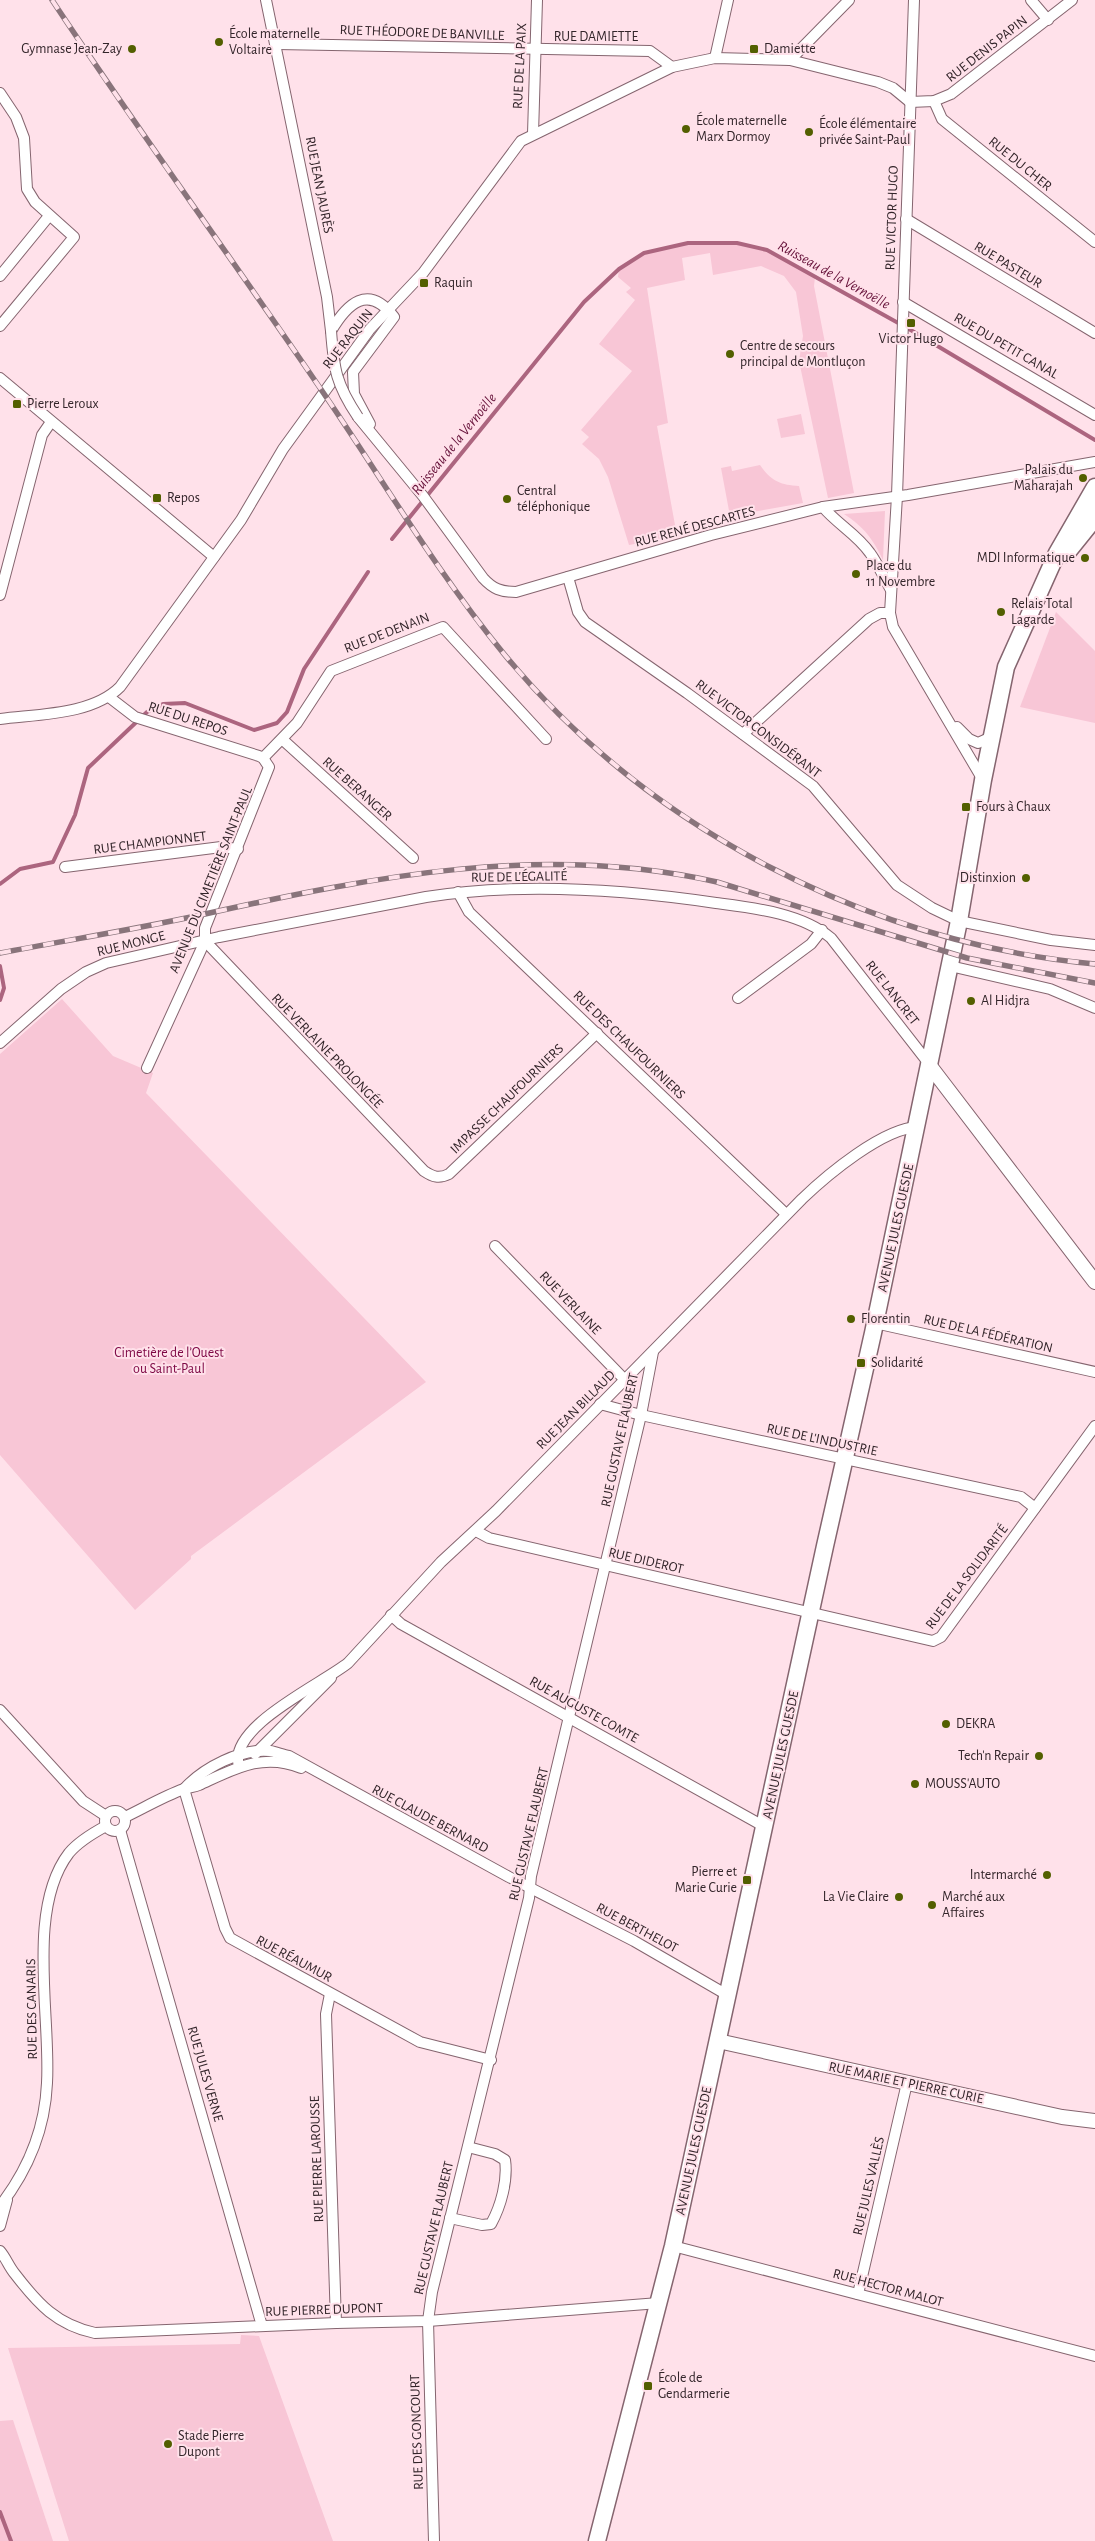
<svg xmlns="http://www.w3.org/2000/svg" width="1095" height="2541" viewBox="0 0 1095 2541" font-family="'Alegreya Sans',sans-serif">
	<style>
		.green { fill: #f8c6d6 }
		.lines { fill: none; stroke-linecap: round; stroke-linejoin: round }
		.stream { stroke: #ac657f; stroke-width: 4 }
		.street-casing { stroke: #85656f; stroke-width: 12 }
		.secondary-casing { stroke: #85656f; stroke-width: 16 }
		.primary-casing { stroke: #85656f; stroke-width: 19 }
		.street { stroke: #fff; stroke-width: 10 }
		.secondary { stroke: #fff; stroke-width: 14 }
		.primary { stroke: #fff; stroke-width: 16 }
		.rail-casing { stroke: #89747b; stroke-width: 5.5 }
		.rail { stroke: #ffe1ea; stroke-width: 4; stroke-dasharray: 11; stroke-linecap: butt }
		.street-bridge-casing { stroke: #85656f; stroke-width: 12; stroke-linecap: butt }
		.street-bridge { stroke: #fff; stroke-width: 10 }
		.poi-dot { fill: #535f00; stroke: #ffe1ea; stroke-width: 2 }
		.labels { text-anchor: middle; dominant-baseline: central; stroke-width: 4; stroke-linejoin: round; paint-order: stroke }
		.street-label { font-size: 14px; fill: #33252a; stroke: #ffe1ea }
		.poi-label { font-size: 14px; fill: #33252a; stroke: #ffe1ea; text-anchor: start }
		.park-label { font-size: 14px; fill: #7e0845; stroke: #ffe1ea }
		.water-label { font-size: 15px; font-style: italic; fill: #661139; stroke: #ffe1ea }
	</style>
	<rect width="100%" height="100%" fill="#ffe1ea"/>
	<g class="green">
		<polygon points="688,243 737,243 767,250 815,277 814,286 854,493 828,498 799,361 803,336 796,292 784,276 761,266 713,275 710,253 682,258 685,280 647,288 668,423 657,426 677,536 629,545 608,477 599,459 582,444 589,437 581,430 632,371 599,344 635,300 626,292 631,288 618,277 619,269 644,253"/>
		<polygon points="801,414 805,434 781,438 777,419"/>
		<path d="M760,465C771,481 780,485 799,486L803,503L730,516L721,468L731,466L732,471Z"/>
		<path d="M885,511L883,560C873,539 864,527 844,514Z"/>
		<polygon points="1056,612 1095,651 1095,723 1020,707"/>
		<polygon points="62,999 113,1056 153,1073 146,1093 426,1382 191,1556 191,1559 135,1610 0,1455 0,1054"/>
		<polygon points="241,2335 259,2336 333,2541 69,2541 8,2348 240,2344"/>
		<polygon points="13,2420 53,2541 0,2541 0,2421"/>
	</g>
	<g class="lines">
		<g class="stream">
			<polyline points="392,539 584,302 619,269 644,253 688,243 737,243 767,250 909,329 1095,440"/>
			<polyline points="0,884 20,869 53,862 75,815 88,768 147,712 163,704 185,703 254,730 277,723 287,712 304,669 368,572"/>
			<polyline points="0,966 4,988 0,1000"/>
			<polyline points="0,2512 11,2541"/>
		</g>
		<defs>
			<g id="street">
				<polyline points="266,0 327,297 331,331"/>
				<polyline points="914,0 897,496 890,613 893,627 983,780"/>
				<polyline points="1031,0 1048,20"/>
				<polyline points="277,44 650,51 672,67"/>
				<polyline points="715,58 728,0"/>
				<polyline points="790,60 849,0"/>
				<polyline points="0,93 16,117 24,138 27,189 35,202 74,237 0,326"/>
				<polyline points="934,101 942,119 1095,242"/>
				<polyline points="910,102 934,101 951,94 1072,0"/>
				<polyline points="533,134 537,0"/>
				<polyline points="906,219 1095,333"/>
				<polyline points="0,276 49,216"/>
				<polyline points="903,302 1095,415"/>
				<path d="M331,331C347,304 368,283 394,317L353,372L354,394L370,424"/>
				<polyline points="0,378 214,557"/>
				<path d="M358,417L423,496L483,578C493,589 501,592 516,592L711,535L823,507L908,495L1095,462"/>
				<path d="M823,507C837,524 857,534 870,553C878,564 884,578 891,590"/>
				<polyline points="1085,521 1095,507"/>
				<polyline points="568,577 578,612 585,622 687,693 813,786 897,885 932,908 959,921 1051,940 1095,945"/>
				<polyline points="0,595 42,435 51,422"/>
				<polyline points="109,697 135,717 259,756 263,758 269,767 205,928 205,941 147,1068"/>
				<path d="M0,719C38,714 92,715 120,687L241,520L283,449L370,329L423,273L521,141L672,67L715,58L790,60L878,82L893,88L910,102"/>
				<polyline points="957,727 969,739 978,743 987,739 993,733"/>
				<polyline points="743,734 869,619 880,613 890,613"/>
				<polyline points="283,740 413,858"/>
				<polyline points="263,758 297,723 331,671 443,627 546,739"/>
				<polyline points="65,867 221,847 238,849"/>
				<polyline points="458,892 469,912 786,1214"/>
				<path d="M205,941L424,1171C433,1177 439,1179 449,1174L597,1033"/>
				<polyline points="950,966 1050,989 1095,1008"/>
				<polyline points="738,998 811,944 822,930"/>
				<path d="M0,1043L61,989L86,972L106,963L219,937L426,897C521,882 621,889 716,903C754,908 801,913 831,938L930,1065"/>
				<polyline points="495,1246 625,1380"/>
				<polyline points="875,1323 1095,1372"/>
				<polyline points="600,1404 641,1415 1021,1497 1035,1508"/>
				<polyline points="476,1531 489,1538 933,1641 941,1637 1095,1426"/>
				<polyline points="391,1615 401,1624 765,1827"/>
				<polyline points="0,1710 83,1801 106,1816"/>
				<polyline points="255,1754 331,1678"/>
				<path d="M239,1766C227,1727 322,1684 348,1663L441,1562L496,1511L802,1199C827,1175 883,1128 918,1127"/>
				<path d="M184,1789C203,1768 241,1748 270,1751C276,1752 283,1755 289,1756L509,1877L634,1941L729,1996"/>
				<polyline points="184,1789 225,1928 230,1938 420,2042 491,2060"/>
				<circle cx="115" cy="1821" r="10"/>
				<path d="M125,1817C144,1808 164,1796 184,1789C189,1787 194,1787 199,1785C234,1769 263,1752 301,1768"/>
				<polyline points="120,1830 262,2326"/>
				<polyline points="330,1994 326,2014 336,2323"/>
				<path d="M0,2206C28,2170 45,2129 47,2083C51,2016 26,1909 69,1853C79,1841 93,1833 106,1826"/>
				<path d="M450,2218L482,2225L491,2224C501,2206 508,2180 505,2160L495,2154L468,2147"/>
				<polyline points="0,2226 7,2200"/>
				<polyline points="673,2246 1095,2356"/>
				<path d="M0,2251C6,2258 9,2267 15,2274C38,2304 57,2325 95,2333L336,2323L428,2321L659,2303"/>
				<polyline points="858,2294 907,2083"/>
				<polyline points="434,2541 428,2321 432,2292 529,1898 531,1876 641,1415 653,1352"/>
			</g>
			<g id="secondary">
				<polyline points="930,1066 1095,1282"/>
				<polyline points="718,2041 1062,2117 1095,2121"/>
			</g>
			<g id="primary">
				<polyline points="1066,554 1095,518"/>
				<polyline points="597,2541 673,2246 825,1546 873,1333 959,921 983,780 1006,667 1057,553 1095,487"/>
			</g>
		</defs>
		<use href="#street" class="street-casing"/>
		<use href="#secondary" class="secondary-casing"/>
		<use href="#primary" class="primary-casing"/>
		<use href="#street" class="street"/>
		<use href="#secondary" class="secondary"/>
		<use href="#primary" class="primary"/>
		<defs>
			<g id="rail">
				<path d="M52,0C138,130 230,256 318,385C380,475 435,570 504,654C648,829 870,943 1095,964"/>
				<path d="M0,953C68,940 137,929 205,914C376,876 543,843 717,882L967,958L1095,983"/>
			</g>
		</defs>
		<use href="#rail" class="rail-casing"/>
		<use href="#rail" class="rail"/>
		<defs>
			<path id="street-bridge" d="M331,331C334,370 336,384 358,417"/>
		</defs>
		<use href="#street-bridge" class="street-bridge-casing"/>
		<use href="#street-bridge" class="street-bridge"/>
	</g>
	<g class="poi-dot">
		<circle cx="219" cy="42" r="5"/>
		<circle cx="132" cy="49" r="5"/>
		<rect x="749" y="44" width="10" height="10" rx="2.5"/>
		<circle cx="686" cy="129" r="5"/>
		<circle cx="809" cy="132" r="5"/>
		<rect x="419" y="278" width="10" height="10" rx="2.5"/>
		<rect x="906" y="318" width="10" height="10" rx="2.5"/>
		<circle cx="730" cy="354" r="5"/>
		<rect x="12" y="399" width="10" height="10" rx="2.5"/>
		<circle cx="1083" cy="478" r="5"/>
		<rect x="152" y="493" width="10" height="10" rx="2.5"/>
		<circle cx="507" cy="499" r="5"/>
		<circle cx="1085" cy="558" r="5"/>
		<circle cx="856" cy="574" r="5"/>
		<circle cx="1001" cy="612" r="5"/>
		<rect x="961" y="802" width="10" height="10" rx="2.5"/>
		<circle cx="1026" cy="878" r="5"/>
		<circle cx="971" cy="1001" r="5"/>
		<circle cx="851" cy="1319" r="5"/>
		<rect x="856" y="1358" width="10" height="10" rx="2.5"/>
		<circle cx="946" cy="1724" r="5"/>
		<circle cx="1039" cy="1756" r="5"/>
		<circle cx="915" cy="1784" r="5"/>
		<circle cx="1047" cy="1875" r="5"/>
		<rect x="742" y="1875" width="10" height="10" rx="2.5"/>
		<circle cx="899" cy="1897" r="5"/>
		<circle cx="932" cy="1905" r="5"/>
		<rect x="643" y="2381" width="10" height="10" rx="2.5"/>
		<circle cx="168" cy="2444" r="5"/>
	</g>
	<g class="labels">
		<g class="street-label">
			<text transform="translate(422 33) rotate(2)">RUE THÉODORE DE BANVILLE</text>
			<text x="596" y="37">RUE DAMIETTE</text>
			<text transform="translate(987 49) rotate(-38)">RUE DENIS PAPIN</text>
			<text transform="translate(520 66) rotate(-87)">RUE DE LA PAIX</text>
			<text transform="translate(1020 164) rotate(39)">RUE DU CHER</text>
			<text transform="translate(319 185) rotate(79)">RUE JEAN JAURÈS</text>
			<text transform="translate(892 218) rotate(-88)">RUE VICTOR HUGO</text>
			<text transform="translate(1008 265) rotate(31)">RUE PASTEUR</text>
			<text transform="translate(348 339) rotate(-52)">RUE RAQUIN</text>
			<text transform="translate(1006 346) rotate(30)">RUE DU PETIT CANAL</text>
			<text transform="translate(695 527) rotate(-15)">RUE RENÉ DESCARTES</text>
			<text transform="translate(387 633) rotate(-21)">RUE DE DENAIN</text>
			<text transform="translate(188 719) rotate(18)">RUE DU REPOS</text>
			<text transform="translate(758 729) rotate(37)">RUE VICTOR CONSIDÉRANT</text>
			<text transform="translate(357 789) rotate(42)">RUE BERANGER</text>
			<text transform="translate(150 843) rotate(-7)">RUE CHAMPIONNET</text>
			<text transform="translate(519 877) rotate(-1)">RUE DE L'ÉGALITÉ</text>
			<text transform="translate(211 880) rotate(-68)">AVENUE DU CIMETIÈRE SAINT-PAUL</text>
			<text transform="translate(131 944) rotate(-14)">RUE MONGE</text>
			<text transform="translate(892 993) rotate(52)">RUE LANCRET</text>
			<text transform="translate(629 1045) rotate(44)">RUE DES CHAUFOURNIERS</text>
			<text transform="translate(327 1051) rotate(46)">RUE VERLAINE PROLONGÉE</text>
			<text transform="translate(507 1099) rotate(-44)">IMPASSE CHAUFOURNIERS</text>
			<text transform="translate(896 1228) rotate(-78)">AVENUE JULES GUESDE</text>
			<text transform="translate(570 1303) rotate(46)">RUE VERLAINE</text>
			<text transform="translate(988 1334) rotate(13)">RUE DE LA FÉDÉRATION</text>
			<text transform="translate(576 1410) rotate(-45)">RUE JEAN BILLAUD</text>
			<text transform="translate(620 1440) rotate(-78)">RUE GUSTAVE FLAUBERT</text>
			<text transform="translate(822 1440) rotate(12)">RUE DE L'INDUSTRIE</text>
			<text transform="translate(646 1561) rotate(13)">RUE DIDEROT</text>
			<text transform="translate(967 1577) rotate(-53)">RUE DE LA SOLIDARITÉ</text>
			<text transform="translate(584 1710) rotate(29)">RUE AUGUSTE COMTE</text>
			<text transform="translate(781 1755) rotate(-78)">AVENUE JULES GUESDE</text>
			<text transform="translate(430 1819) rotate(28)">RUE CLAUDE BERNARD</text>
			<text transform="translate(529 1834) rotate(-77)">RUE GUSTAVE FLAUBERT</text>
			<text transform="translate(637 1928) rotate(28)">RUE BERTHELOT</text>
			<text transform="translate(294 1959) rotate(28)">RUE RÉAUMUR</text>
			<text transform="translate(32 2009) rotate(-91)">RUE DES CANARIS</text>
			<text transform="translate(205 2074) rotate(74)">RUE JULES VERNE</text>
			<text transform="translate(906 2083) rotate(12)">RUE MARIE ET PIERRE CURIE</text>
			<text transform="translate(694 2151) rotate(-78)">AVENUE JULES GUESDE</text>
			<text transform="translate(317 2159) rotate(-92)">RUE PIERRE LAROUSSE</text>
			<text transform="translate(869 2186) rotate(-77)">RUE JULES VALLÈS</text>
			<text transform="translate(434 2228) rotate(-77)">RUE GUSTAVE FLAUBERT</text>
			<text transform="translate(888 2288) rotate(15)">RUE HECTOR MALOT</text>
			<text transform="translate(324 2310) rotate(-2)">RUE PIERRE DUPONT</text>
			<text transform="translate(417 2432) rotate(-92)">RUE DES GONCOURT</text>
		</g>
		<g class="poi-label">
			<text x="229" y="34">École maternelle<tspan x="229" dy="16">Voltaire</tspan></text>
			<text x="122" y="49" text-anchor="end">Gymnase Jean-Zay</text>
			<text x="764" y="49">Damiette</text>
			<text x="696" y="121">École maternelle<tspan x="696" dy="16">Marx Dormoy</tspan></text>
			<text x="819" y="124">École élémentaire<tspan x="819" dy="16">privée Saint-Paul</tspan></text>
			<text x="434" y="283">Raquin</text>
			<text x="911" y="339" text-anchor="middle">Victor Hugo</text>
			<text x="740" y="346">Centre de secours<tspan x="740" dy="16">principal de Montluçon</tspan></text>
			<text x="27" y="404">Pierre Leroux</text>
			<text x="1073" y="470" text-anchor="end">Palais du<tspan x="1073" dy="16">Maharajah</tspan></text>
			<text x="517" y="491">Central<tspan x="517" dy="16">téléphonique</tspan></text>
			<text x="167" y="498">Repos</text>
			<text x="1075" y="558" text-anchor="end">MDI Informatique</text>
			<text x="866" y="566">Place du<tspan x="866" dy="16">11 Novembre</tspan></text>
			<text x="1011" y="604">Relais Total<tspan x="1011" dy="16">Lagarde</tspan></text>
			<text x="976" y="807">Fours à Chaux</text>
			<text x="1016" y="878" text-anchor="end">Distinxion</text>
			<text x="981" y="1001">Al Hidjra</text>
			<text x="861" y="1319">Florentin</text>
			<text x="871" y="1363">Solidarité</text>
			<text x="956" y="1724">DEKRA</text>
			<text x="1029" y="1756" text-anchor="end">Tech'n Repair</text>
			<text x="925" y="1784">MOUSS'AUTO</text>
			<text x="737" y="1872" text-anchor="end">Pierre et<tspan x="737" dy="16">Marie Curie</tspan></text>
			<text x="1037" y="1875" text-anchor="end">Intermarché</text>
			<text x="889" y="1897" text-anchor="end">La Vie Claire</text>
			<text x="942" y="1897">Marché aux<tspan x="942" dy="16">Affaires</tspan></text>
			<text x="658" y="2378">École de<tspan x="658" dy="16">Gendarmerie</tspan></text>
			<text x="178" y="2436">Stade Pierre<tspan x="178" dy="16">Dupont</tspan></text>
		</g>
		<g class="park-label">
			<text x="169" y="1353">Cimetière de l’Ouest<tspan x="169" dy="16">ou Saint-Paul</tspan></text>
		</g>
		<g class="water-label">
			<text transform="translate(834 275) rotate(29)">Ruisseau de la Vernoëlle</text>
			<text transform="translate(454 444) rotate(-51)">Ruisseau de la Vernoëlle</text>
		</g>
	</g>
</svg>
